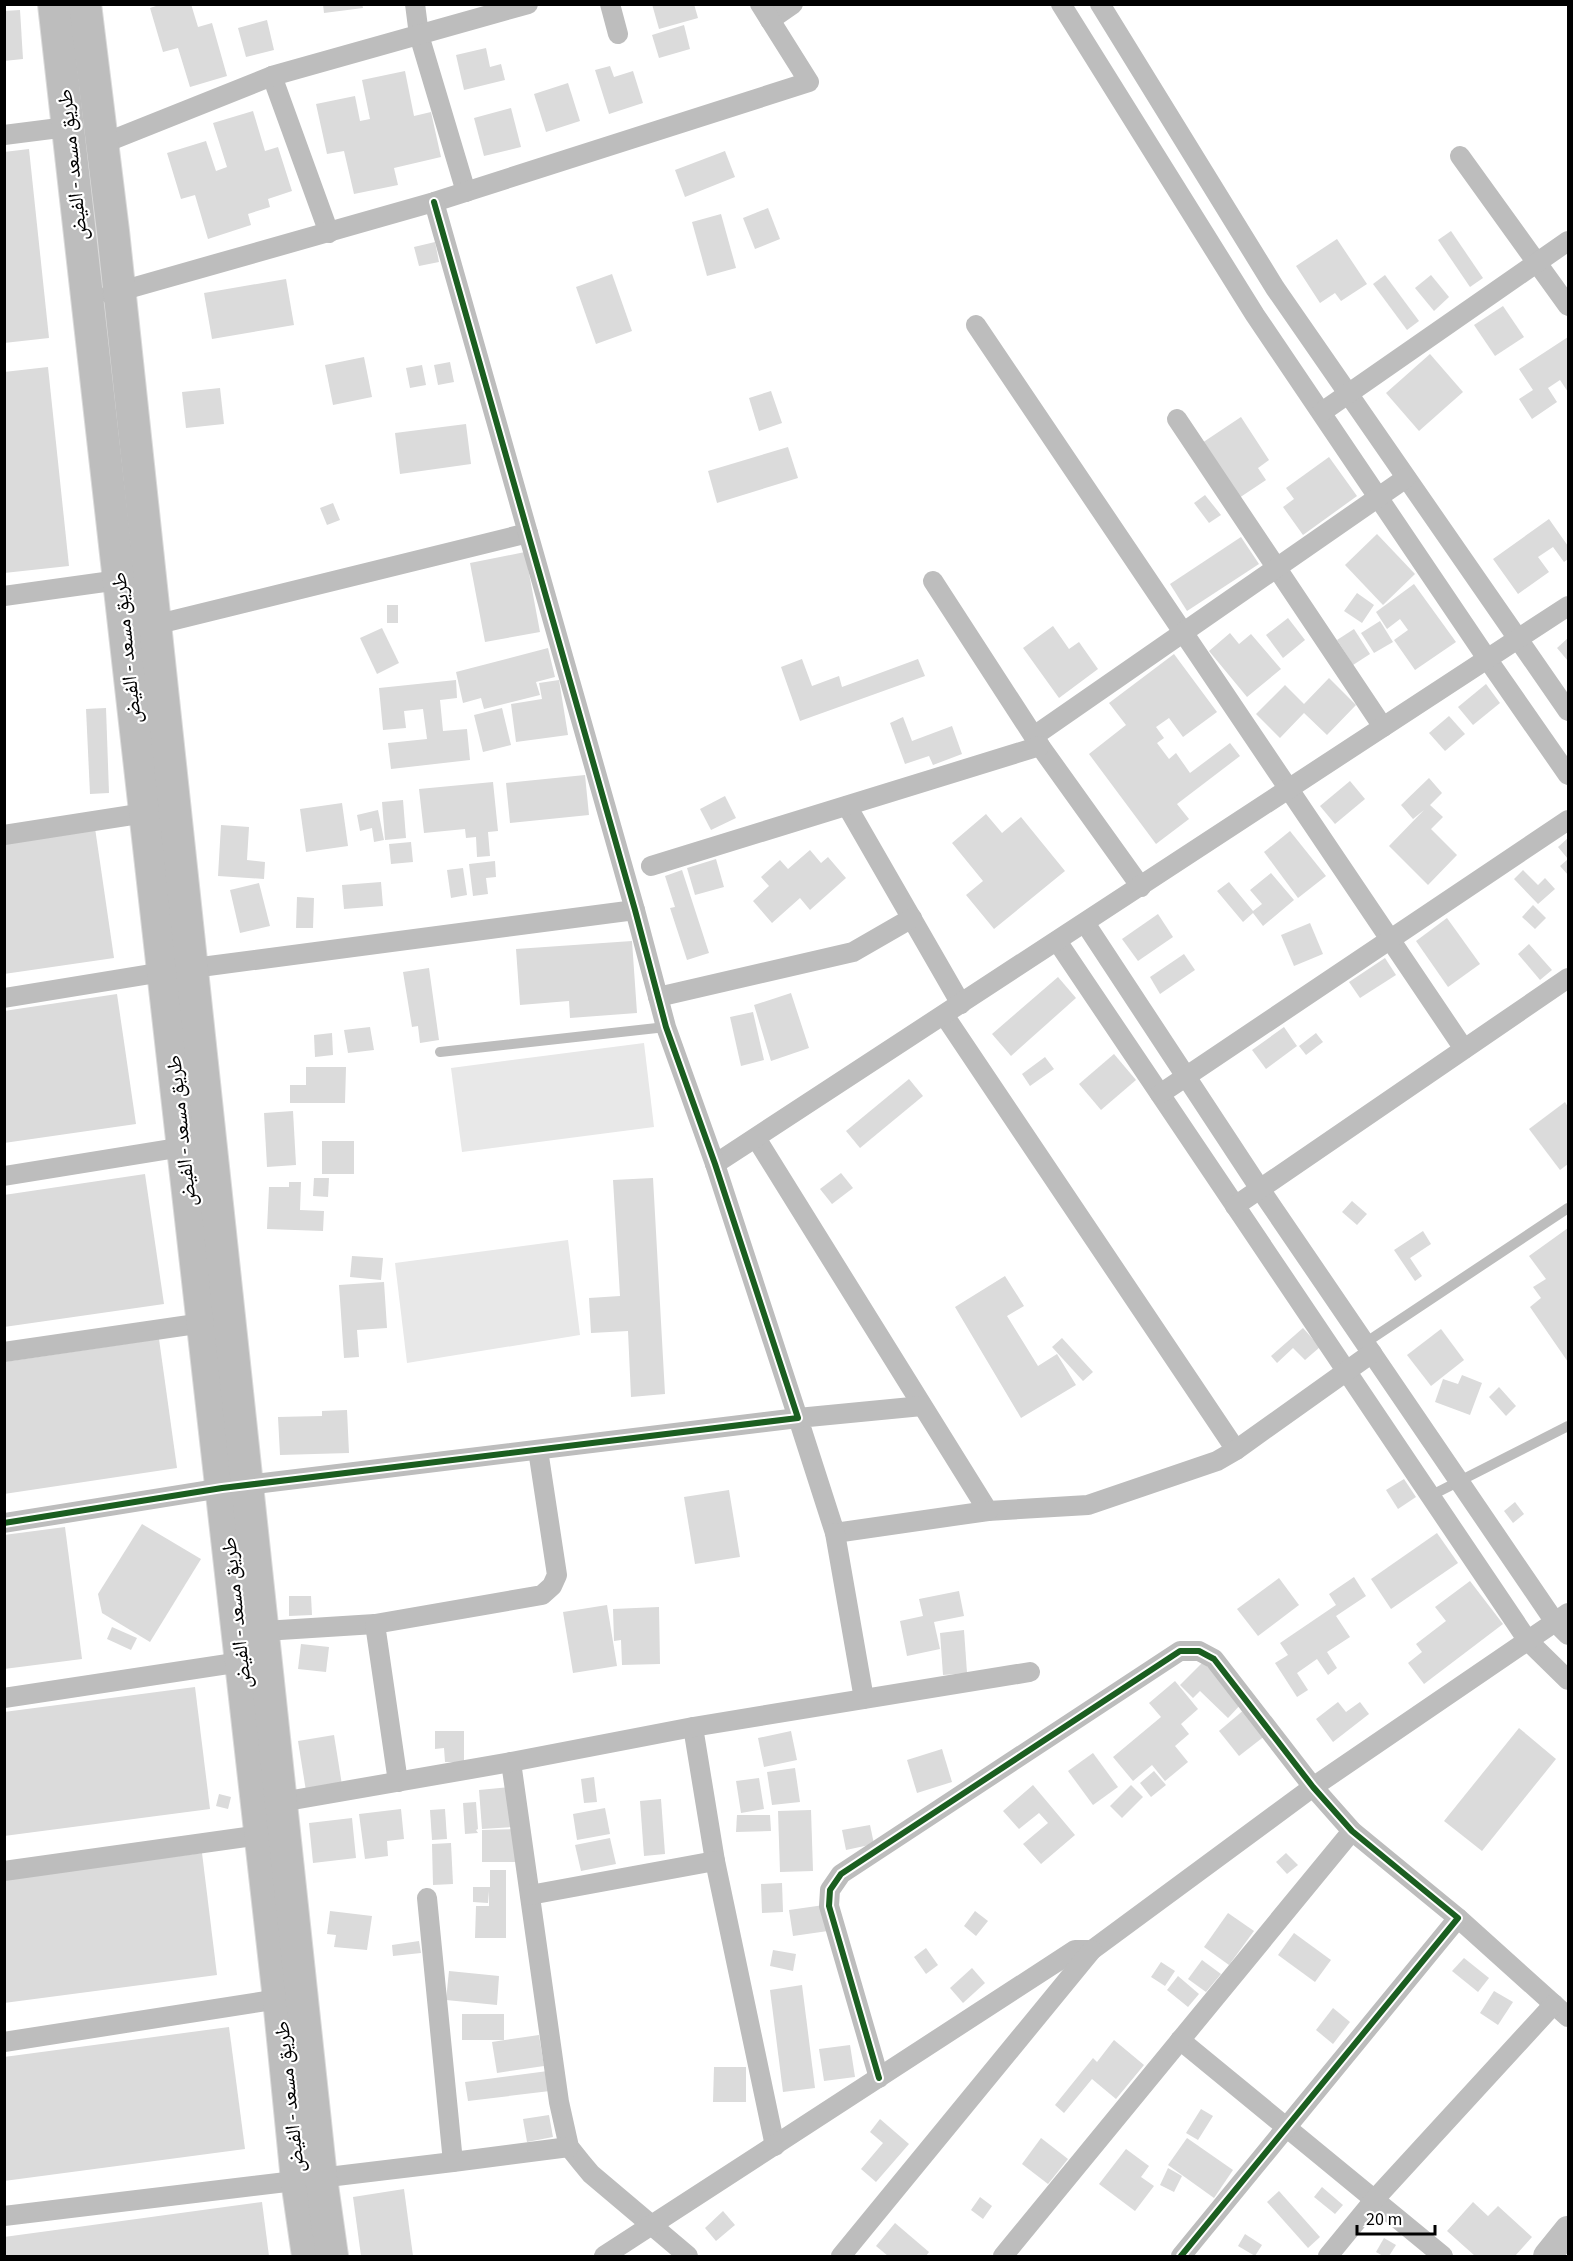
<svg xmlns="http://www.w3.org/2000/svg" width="1573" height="2261" viewBox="0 0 1573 2261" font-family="'Source Sans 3','Noto Naskh Arabic',sans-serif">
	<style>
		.green { fill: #e8e8e8 }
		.building { fill: #dbdbdb }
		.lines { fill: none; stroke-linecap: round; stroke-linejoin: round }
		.primary-casing { stroke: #dbdbdb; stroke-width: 34 }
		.lane { stroke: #bdbdbd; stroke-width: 10 }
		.street { stroke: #bdbdbd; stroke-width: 20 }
		.secondary { stroke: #bfbfbf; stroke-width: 28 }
		.primary { stroke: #bdbdbd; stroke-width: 32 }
		.cycleway-casing { stroke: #fff; stroke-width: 10 }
		.cycleway { stroke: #1b5e20; stroke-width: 6 }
		.labels { text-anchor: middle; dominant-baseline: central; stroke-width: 4.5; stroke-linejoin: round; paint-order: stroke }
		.street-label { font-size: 21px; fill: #000; stroke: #fff }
	</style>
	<rect width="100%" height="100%" fill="#fff"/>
	<g class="green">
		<polygon points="644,1043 654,1127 462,1152 451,1068"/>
		<polygon points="568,1240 580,1335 407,1363 395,1263"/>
	</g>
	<g class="building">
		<polygon points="162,4 191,4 198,27 212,23 227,76 190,87 178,48 163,52 150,8"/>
		<polygon points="323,4 362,4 363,8 324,13"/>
		<polygon points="652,4 694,4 698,18 659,29"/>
		<polygon points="20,10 23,59 4,61 4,11"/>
		<polygon points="267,20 274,50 246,57 238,28"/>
		<polygon points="684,25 690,49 659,58 652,35"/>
		<polygon points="486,48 490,67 501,64 505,80 464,90 456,55"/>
		<polygon points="610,66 614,77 633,71 643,103 609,114 595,70"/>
		<polygon points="405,71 414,116 431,112 441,157 394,168 398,185 354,194 344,151 327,154 316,104 355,96 360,121 370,119 362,80"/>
		<polygon points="568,83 580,121 546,132 534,94"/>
		<polygon points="511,108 521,147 484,156 474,118"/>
		<polygon points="253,111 265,151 278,147 292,191 268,199 270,207 248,214 251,225 208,239 195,195 181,199 167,153 206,141 216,171 227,167 213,123"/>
		<polygon points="29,149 49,338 4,343 4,152"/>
		<polygon points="725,151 735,177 685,197 675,170"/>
		<polygon points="768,208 780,239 755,249 743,218"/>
		<polygon points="721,214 736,268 707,276 692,222"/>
		<polygon points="1451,231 1483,278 1470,287 1438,240"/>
		<polygon points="1337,239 1367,284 1341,301 1335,293 1320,303 1296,266"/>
		<polygon points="435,242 439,262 419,266 414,247"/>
		<polygon points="612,274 632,331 596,344 576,287"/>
		<polygon points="1385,275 1419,321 1407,330 1373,284"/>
		<polygon points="1431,275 1449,297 1434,311 1415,288"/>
		<polygon points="286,279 294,325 212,339 204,293"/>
		<polygon points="1503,306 1524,337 1495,356 1474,325"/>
		<polygon points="1568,337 1568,392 1560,380 1548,388 1557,402 1532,419 1519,399 1533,390 1519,369"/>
		<polygon points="1430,354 1463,392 1419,431 1386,393"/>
		<polygon points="364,357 372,397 333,405 325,365"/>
		<polygon points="450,362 454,382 438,385 434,365"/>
		<polygon points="422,365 426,385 410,388 406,368"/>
		<polygon points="48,367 69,566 4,573 4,372"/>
		<polygon points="220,388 224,424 186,428 182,392"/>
		<polygon points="771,391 782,423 759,431 749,398"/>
		<polygon points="1241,417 1269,460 1258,468 1266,480 1239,498 1202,443"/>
		<polygon points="466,424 471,464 400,474 395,433"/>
		<polygon points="788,447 798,478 717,503 708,471"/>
		<polygon points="1329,457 1357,496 1303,535 1283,507 1294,499 1286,488"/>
		<polygon points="1205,495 1221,515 1209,523 1194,503"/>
		<polygon points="333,503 340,520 327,525 320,508"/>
		<polygon points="1549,519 1568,546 1568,559 1564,562 1553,547 1538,557 1549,572 1518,594 1493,559"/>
		<polygon points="1377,534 1415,574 1383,605 1345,565"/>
		<polygon points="1241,537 1259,564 1187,611 1170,584"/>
		<polygon points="525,552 540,632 485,642 470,563"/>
		<polygon points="1414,584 1456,642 1415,670 1394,640 1408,630 1400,619 1387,629 1376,612"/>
		<polygon points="1357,593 1374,605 1362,623 1344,611"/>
		<rect x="387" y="605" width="11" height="18"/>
		<polygon points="1288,618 1305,640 1283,658 1266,635"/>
		<polygon points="1380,621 1393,642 1374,653 1361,633"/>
		<polygon points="1053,626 1069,649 1079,642 1098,669 1059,698 1023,648"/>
		<polygon points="382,628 399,663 377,674 360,638"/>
		<polygon points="1354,629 1370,654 1353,665 1337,640"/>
		<polygon points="1230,633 1239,644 1251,634 1281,669 1247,697 1209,651"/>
		<polygon points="1568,638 1568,661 1557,648"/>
		<polygon points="548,648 555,677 536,682 540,695 484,709 481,698 463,703 456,672"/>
		<polygon points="1174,654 1217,712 1183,737 1169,718 1156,727 1164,738 1157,743 1169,759 1176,753 1190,773 1230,743 1240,756 1177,804 1189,819 1156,844 1089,754 1126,725 1109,703"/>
		<polygon points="802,659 812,686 839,676 842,687 918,659 925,676 800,721 781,667"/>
		<polygon points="1329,678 1356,705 1327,735 1304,713 1280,738 1256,714 1285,685 1304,704"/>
		<polygon points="456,680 457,698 440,700 443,731 467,729 470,760 391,769 388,743 427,739 423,709 404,711 406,728 383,730 379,688"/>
		<polygon points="559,680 568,735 516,742 511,704 542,699 539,683"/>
		<polygon points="1486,684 1500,703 1473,725 1458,707"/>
		<polygon points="106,708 109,793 90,794 86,709"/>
		<polygon points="502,708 511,745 483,752 474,715"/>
		<polygon points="1449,716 1465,734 1445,751 1429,733"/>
		<polygon points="903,717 912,741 952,726 962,754 933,765 929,756 905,764 890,723"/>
		<polygon points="585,775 589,815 510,823 506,783"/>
		<polygon points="1429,778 1442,793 1430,805 1443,817 1431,829 1457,855 1428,885 1389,846 1424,810 1413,819 1401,805"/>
		<polygon points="1350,781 1365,799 1335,824 1320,806"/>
		<polygon points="493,782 498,831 488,832 490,856 477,857 476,837 466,838 465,829 424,833 419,789"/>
		<polygon points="725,796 736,818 711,830 700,809"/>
		<polygon points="403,800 406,838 385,840 382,802"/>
		<polygon points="342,803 348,846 306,852 300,809"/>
		<polygon points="378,810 384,840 374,842 372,828 360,831 357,815"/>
		<polygon points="986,814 1002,833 1021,817 1065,871 994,929 966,895 983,881 952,843"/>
		<polygon points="221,825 249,827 247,860 265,862 264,879 218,876"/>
		<polygon points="95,828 114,958 4,974 4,842"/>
		<polygon points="1290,831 1326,876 1298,898 1264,852"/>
		<polygon points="1568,838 1568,875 1560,866 1568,859 1558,847"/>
		<polygon points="411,842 413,862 391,864 389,844"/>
		<polygon points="810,850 821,863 828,857 846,878 810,910 800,898 772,923 753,901 769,886 761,877 780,860 788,869"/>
		<polygon points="716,859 724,887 695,895 687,868"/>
		<polygon points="495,861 496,877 486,878 488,894 473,896 469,864"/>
		<polygon points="463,868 467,895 451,898 447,870"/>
		<polygon points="682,870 709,953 687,960 670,908 675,907 665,876"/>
		<polygon points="1523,870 1538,885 1545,878 1555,889 1538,904 1514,879"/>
		<polygon points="1271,873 1294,900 1263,926 1253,913 1243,922 1217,891 1229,882 1253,911 1262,904 1250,890"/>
		<polygon points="381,882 383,906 344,909 342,885"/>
		<polygon points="259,883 270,926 240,933 230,890"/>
		<polygon points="297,897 314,898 313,928 296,928"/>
		<polygon points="1533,905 1546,918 1535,929 1522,917"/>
		<polygon points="1158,914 1173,937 1138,961 1122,939"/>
		<polygon points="1447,918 1480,964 1448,987 1416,941"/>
		<polygon points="1310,923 1323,954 1294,966 1281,935"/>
		<polygon points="632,941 637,1013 570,1018 569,1001 520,1005 516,949"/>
		<polygon points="1529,944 1552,970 1540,980 1518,954"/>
		<polygon points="1184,954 1195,970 1160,994 1150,977"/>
		<polygon points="1385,958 1396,975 1360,998 1349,982"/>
		<polygon points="429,968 439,1040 420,1043 418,1026 412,1027 403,972"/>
		<polygon points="1058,977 1076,998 1011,1056 992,1034"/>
		<polygon points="791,993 809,1048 771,1061 754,1005"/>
		<polygon points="117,994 136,1124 4,1143 4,1011"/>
		<polygon points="753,1012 764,1060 741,1066 730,1017"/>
		<polygon points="370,1027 374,1050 348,1053 344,1030"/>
		<polygon points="1284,1027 1297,1046 1266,1069 1252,1050"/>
		<polygon points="332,1033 333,1055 315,1057 314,1035"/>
		<polygon points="1316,1033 1323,1042 1306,1055 1299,1046"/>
		<polygon points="1114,1054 1136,1080 1101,1110 1079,1084"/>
		<polygon points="1045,1057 1054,1069 1030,1086 1022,1074"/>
		<polygon points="306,1067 346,1067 345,1103 290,1103 290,1085 306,1085"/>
		<polygon points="909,1079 923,1096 860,1148 846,1131"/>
		<polygon points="1565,1102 1568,1107 1568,1164 1560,1170 1529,1129"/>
		<polygon points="293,1111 296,1165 267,1167 264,1113"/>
		<rect x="322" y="1141" width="32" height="33"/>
		<polygon points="841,1173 853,1188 832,1204 820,1189"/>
		<polygon points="145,1174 164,1304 4,1327 4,1195"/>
		<polygon points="314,1178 329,1178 328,1197 313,1196"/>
		<polygon points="653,1178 665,1394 631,1397 628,1331 591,1333 589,1298 620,1296 613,1180"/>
		<polygon points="289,1182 301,1182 300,1210 324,1211 323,1231 267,1229 269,1187 289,1187"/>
		<polygon points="1352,1201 1367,1214 1357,1225 1342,1212"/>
		<polygon points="1568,1228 1568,1362 1530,1307 1541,1298 1533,1287 1546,1279 1529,1256"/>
		<polygon points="1423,1231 1431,1244 1410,1258 1422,1276 1415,1281 1394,1250"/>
		<polygon points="352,1256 383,1258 381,1280 350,1277"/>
		<polygon points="1005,1276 1024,1306 1007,1316 1038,1366 1057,1354 1076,1385 1021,1418 955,1307"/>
		<polygon points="384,1282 387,1328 357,1330 359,1357 344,1358 339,1285"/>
		<polygon points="1303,1328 1320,1347 1305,1360 1293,1348 1277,1363 1271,1356"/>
		<polygon points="1441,1329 1464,1360 1431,1386 1407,1355"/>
		<polygon points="1062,1338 1093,1372 1083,1381 1052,1347"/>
		<polygon points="159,1339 177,1468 4,1494 4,1362"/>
		<polygon points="1462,1375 1482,1383 1470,1415 1435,1402 1443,1379 1458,1384"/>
		<polygon points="1499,1387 1516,1406 1506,1416 1489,1397"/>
		<polygon points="347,1410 349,1453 280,1455 278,1417 322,1416 322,1411"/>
		<polygon points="1404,1479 1416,1497 1398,1509 1386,1490"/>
		<polygon points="729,1490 740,1557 695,1564 684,1497"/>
		<polygon points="1515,1502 1524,1514 1513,1523 1504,1511"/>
		<polygon points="142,1524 201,1559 150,1642 102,1613 98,1594"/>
		<polygon points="65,1527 82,1659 4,1669 4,1535"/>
		<polygon points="1437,1533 1458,1563 1391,1609 1371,1579"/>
		<polygon points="1354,1577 1366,1596 1336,1616 1350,1637 1327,1652 1337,1668 1328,1675 1317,1659 1297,1673 1308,1690 1297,1697 1275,1663 1288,1655 1280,1643 1336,1605 1329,1594"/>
		<polygon points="1279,1578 1299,1605 1258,1636 1237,1609"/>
		<polygon points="1470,1581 1503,1624 1424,1684 1408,1663 1422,1652 1416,1644 1446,1621 1435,1607"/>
		<polygon points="959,1591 964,1616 934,1622 940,1649 907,1656 900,1621 923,1616 919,1599"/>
		<polygon points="289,1596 311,1596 312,1615 289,1616"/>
		<polygon points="607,1605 617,1666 573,1673 563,1612"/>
		<polygon points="659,1607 660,1664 622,1665 621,1640 614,1641 613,1609"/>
		<polygon points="112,1627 137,1638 131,1650 107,1639"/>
		<polygon points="964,1630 967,1673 943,1675 940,1633"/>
		<polygon points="301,1644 329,1647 326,1672 298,1669"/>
		<polygon points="1203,1662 1243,1702 1228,1718 1200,1691 1193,1698 1180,1685"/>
		<polygon points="1175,1681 1198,1709 1181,1724 1189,1734 1175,1746 1188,1762 1165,1781 1152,1765 1133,1781 1113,1757 1161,1717 1149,1703"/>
		<polygon points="195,1687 210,1809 4,1836 4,1712"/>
		<polygon points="1338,1702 1346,1712 1360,1702 1369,1714 1333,1742 1316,1719"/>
		<polygon points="1245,1709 1266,1735 1239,1756 1219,1731"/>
		<polygon points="1519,1728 1556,1759 1482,1851 1444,1821"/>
		<polygon points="435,1731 464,1731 464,1762 445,1762 444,1748 435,1749"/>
		<polygon points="791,1731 797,1760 764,1767 758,1738"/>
		<polygon points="334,1735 342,1785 306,1791 298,1741"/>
		<polygon points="942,1749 952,1782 917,1793 907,1760"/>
		<polygon points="1093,1753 1118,1787 1093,1805 1068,1771"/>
		<polygon points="795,1768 800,1802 772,1805 767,1772"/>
		<polygon points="1154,1771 1166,1785 1151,1797 1140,1783"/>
		<polygon points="594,1777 597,1802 584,1803 581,1779"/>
		<polygon points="759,1778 764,1809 741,1813 736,1781"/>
		<polygon points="1033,1785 1075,1835 1041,1864 1023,1844 1048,1823 1039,1813 1019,1829 1003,1811"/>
		<polygon points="1131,1785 1143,1797 1122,1818 1110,1806"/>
		<polygon points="510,1787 512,1827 482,1829 479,1790"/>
		<polygon points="219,1794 231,1797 228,1809 216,1806"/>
		<polygon points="661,1799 665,1854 644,1856 640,1801"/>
		<polygon points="476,1802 478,1829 476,1830 478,1833 465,1834 463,1803"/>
		<polygon points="605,1808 610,1834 577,1840 573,1814"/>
		<polygon points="401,1809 404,1839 387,1841 388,1856 365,1859 359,1814"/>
		<polygon points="445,1809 447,1839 432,1840 430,1810"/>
		<polygon points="811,1810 813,1871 780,1872 778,1811"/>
		<polygon points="737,1815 770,1815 771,1831 736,1832"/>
		<polygon points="352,1818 356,1858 313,1863 309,1823"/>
		<polygon points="870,1825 874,1844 846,1850 842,1830"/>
		<polygon points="520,1829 520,1862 482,1862 482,1830"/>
		<polygon points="610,1838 616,1864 581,1871 575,1845"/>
		<polygon points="451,1843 453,1884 433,1885 432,1844"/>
		<polygon points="202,1853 217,1975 4,2003 4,1879"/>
		<polygon points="1286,1853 1298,1865 1287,1874 1276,1862"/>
		<polygon points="490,1870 506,1870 506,1938 475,1938 476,1906 489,1906 489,1891 488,1903 473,1902 473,1887 490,1887"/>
		<polygon points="782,1883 783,1912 762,1913 761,1884"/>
		<polygon points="824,1905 828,1931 793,1936 789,1910"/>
		<polygon points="330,1911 372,1916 367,1950 334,1947 336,1935 327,1934"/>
		<polygon points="975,1911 988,1921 976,1936 964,1926"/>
		<polygon points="1228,1913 1254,1931 1229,1965 1204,1947"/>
		<polygon points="1294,1933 1331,1960 1315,1982 1278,1955"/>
		<polygon points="419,1941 421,1953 393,1956 392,1945"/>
		<polygon points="926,1948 938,1965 926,1974 914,1957"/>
		<polygon points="773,1950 796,1954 793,1971 770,1966"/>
		<polygon points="1464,1958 1489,1978 1478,1992 1452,1971"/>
		<polygon points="1202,1960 1221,1974 1206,1992 1188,1979"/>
		<polygon points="1161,1962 1175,1971 1165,1986 1151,1977"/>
		<polygon points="972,1968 985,1983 963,2003 950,1988"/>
		<polygon points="449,1971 499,1976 497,2005 446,2000"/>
		<polygon points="1178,1976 1199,1994 1188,2007 1167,1990"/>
		<polygon points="802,1985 815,2088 783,2092 770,1990"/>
		<polygon points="1494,1991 1513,2002 1498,2025 1480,2013"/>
		<polygon points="1333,2008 1350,2022 1333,2044 1316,2030"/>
		<rect x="462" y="2014" width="42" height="26"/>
		<polygon points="229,2027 245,2149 4,2181 4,2057"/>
		<polygon points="539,2035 544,2066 497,2073 492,2042"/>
		<polygon points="1114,2040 1144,2065 1116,2099 1092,2079 1064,2113 1055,2105 1093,2058 1097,2062"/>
		<polygon points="850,2045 855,2077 824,2081 819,2049"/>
		<polygon points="714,2067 746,2067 746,2102 713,2102"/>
		<polygon points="548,2071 550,2091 468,2101 465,2082"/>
		<polygon points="1201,2109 1213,2116 1198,2140 1186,2133"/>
		<polygon points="549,2115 553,2137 527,2142 523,2119"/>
		<polygon points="880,2119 909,2144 876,2182 861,2169 883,2143 870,2132"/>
		<polygon points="1041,2138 1068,2159 1048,2184 1022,2164"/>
		<polygon points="1187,2138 1233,2170 1214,2198 1168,2165"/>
		<polygon points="1126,2149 1149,2166 1141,2177 1154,2186 1135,2211 1099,2184"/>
		<polygon points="1168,2168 1182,2176 1174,2192 1160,2185"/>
		<polygon points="1322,2187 1343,2205 1335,2214 1314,2197"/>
		<polygon points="404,2189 413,2256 361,2256 353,2197"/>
		<polygon points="1279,2191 1320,2237 1308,2248 1267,2202"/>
		<polygon points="980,2197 992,2206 983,2219 971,2210"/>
		<polygon points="262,2202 269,2256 4,2256 4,2237"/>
		<polygon points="1473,2202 1488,2216 1498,2206 1532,2237 1515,2256 1475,2256 1447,2231"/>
		<polygon points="723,2211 735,2225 716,2241 705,2228"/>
		<polygon points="895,2223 929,2252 926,2256 888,2256 876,2246"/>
		<polygon points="1245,2234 1262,2245 1255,2256 1238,2246"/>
		<polygon points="1384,2238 1396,2245 1389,2256 1383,2256 1376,2252"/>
	</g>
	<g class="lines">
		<defs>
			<g id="primary">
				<polyline points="54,4 279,1999 297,2180 308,2256"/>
				<polyline points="85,4 113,231 321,2178 332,2256"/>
			</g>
		</defs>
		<use href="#primary" class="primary-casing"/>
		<g class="lane">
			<polyline points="440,1052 666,1027"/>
			<polyline points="1365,1343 1568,1208"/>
			<polyline points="1430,1496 1568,1426"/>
		</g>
		<g class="street">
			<polyline points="415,4 419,35 466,192"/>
			<polyline points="610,4 618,34"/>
			<polyline points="1061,4 1255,315 1488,660 1568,775"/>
			<polyline points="1100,4 1275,288 1568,711"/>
			<polyline points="770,20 793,4"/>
			<polyline points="272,76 329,233"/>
			<polyline points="4,135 67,127"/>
			<polyline points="102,144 272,76 528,4"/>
			<polyline points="1460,156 1568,306"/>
			<polyline points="110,294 434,202 809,82 760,4"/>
			<polyline points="976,325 1464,1049"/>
			<polyline points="1322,412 1568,241"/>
			<polyline points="1177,419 1383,727"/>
			<polyline points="933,581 1040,746 1141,887"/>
			<polyline points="4,596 119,580"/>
			<polyline points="146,627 528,533"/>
			<polyline points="1034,736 1406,478"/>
			<polyline points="847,806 961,1004"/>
			<polyline points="4,835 145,813"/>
			<polyline points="651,866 1040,746"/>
			<polyline points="1085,923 1260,1189 1555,1622 1568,1635"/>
			<polyline points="1057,941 1528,1641 1568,1680"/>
			<polyline points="658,997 853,952 912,918"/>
			<polyline points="4,998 163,972 635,910"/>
			<polyline points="944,1015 1236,1450"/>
			<polyline points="1160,1094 1568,820"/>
			<polyline points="756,1138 988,1511 1088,1505 1217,1461 1236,1450 1372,1353"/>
			<polyline points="715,1164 1568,606"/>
			<polyline points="4,1176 183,1147"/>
			<polyline points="1235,1206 1568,978"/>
			<polyline points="4,1352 203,1323"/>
			<polyline points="922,1406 798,1418 835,1533 988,1511"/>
			<polyline points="4,1523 222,1488 798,1418 715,1164 666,1027 635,910 434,202"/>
			<polyline points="835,1533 864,1699"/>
			<polyline points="264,1631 375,1624"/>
			<polyline points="4,1698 241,1662"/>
			<polyline points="693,1727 715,1861 775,2146"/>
			<polyline points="511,1762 559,2102 569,2147 581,2162 591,2174 688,2256"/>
			<polyline points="398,1782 375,1624 542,1595 552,1586 557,1575 538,1450"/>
			<polyline points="270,1804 511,1762 693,1727 1030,1672"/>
			<polyline points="4,1871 261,1835"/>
			<polyline points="530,1895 715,1861"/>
			<polyline points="427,1898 453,2162"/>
			<polyline points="1458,1918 1568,2017"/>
			<polyline points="1180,2040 1443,2256"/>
			<polyline points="4,2042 279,1999"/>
			<polyline points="879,2078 829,1906 830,1890 841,1874 1180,1651 1199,1651 1214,1659 1313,1787 1352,1831 1458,1918 1181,2256"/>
			<polyline points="4,2216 453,2162 569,2147"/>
			<polyline points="604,2256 1075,1950 1092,1950 1313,1787 1568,1613"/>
			<polyline points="841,2256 1092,1950"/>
			<polyline points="1003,2256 1352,1831"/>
			<polyline points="1328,2256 1374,2200 1554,2004"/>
		</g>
		<polyline class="secondary" points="1547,2256 1568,2230"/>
		<use href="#primary" class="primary"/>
		<defs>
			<g id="cycleway">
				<polyline points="4,1523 222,1488 798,1418 715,1164 666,1027 635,910 434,202"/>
				<polyline points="879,2078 829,1906 830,1890 841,1874 1180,1651 1199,1651 1214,1659 1313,1787 1352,1831 1458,1918 1181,2256"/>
			</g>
		</defs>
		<use href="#cycleway" class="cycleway-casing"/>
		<use href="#cycleway" class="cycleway"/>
	</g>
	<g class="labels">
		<g class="street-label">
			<text transform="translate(72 165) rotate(-96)">طريق مسعد - الفيض</text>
			<text transform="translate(126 648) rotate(-96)">طريق مسعد - الفيض</text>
			<text transform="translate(181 1131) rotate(-96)">طريق مسعد - الفيض</text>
			<text transform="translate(236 1613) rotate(-96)">طريق مسعد - الفيض</text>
			<text transform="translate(289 2097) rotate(-96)">طريق مسعد - الفيض</text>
		</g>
	</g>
	<rect width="1573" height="2261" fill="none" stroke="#000000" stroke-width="12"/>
	<path d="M1357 2225v9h78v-9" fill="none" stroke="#000000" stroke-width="3"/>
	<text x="1366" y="2225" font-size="18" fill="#000000" stroke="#ffffff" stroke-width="4.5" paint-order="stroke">20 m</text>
</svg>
